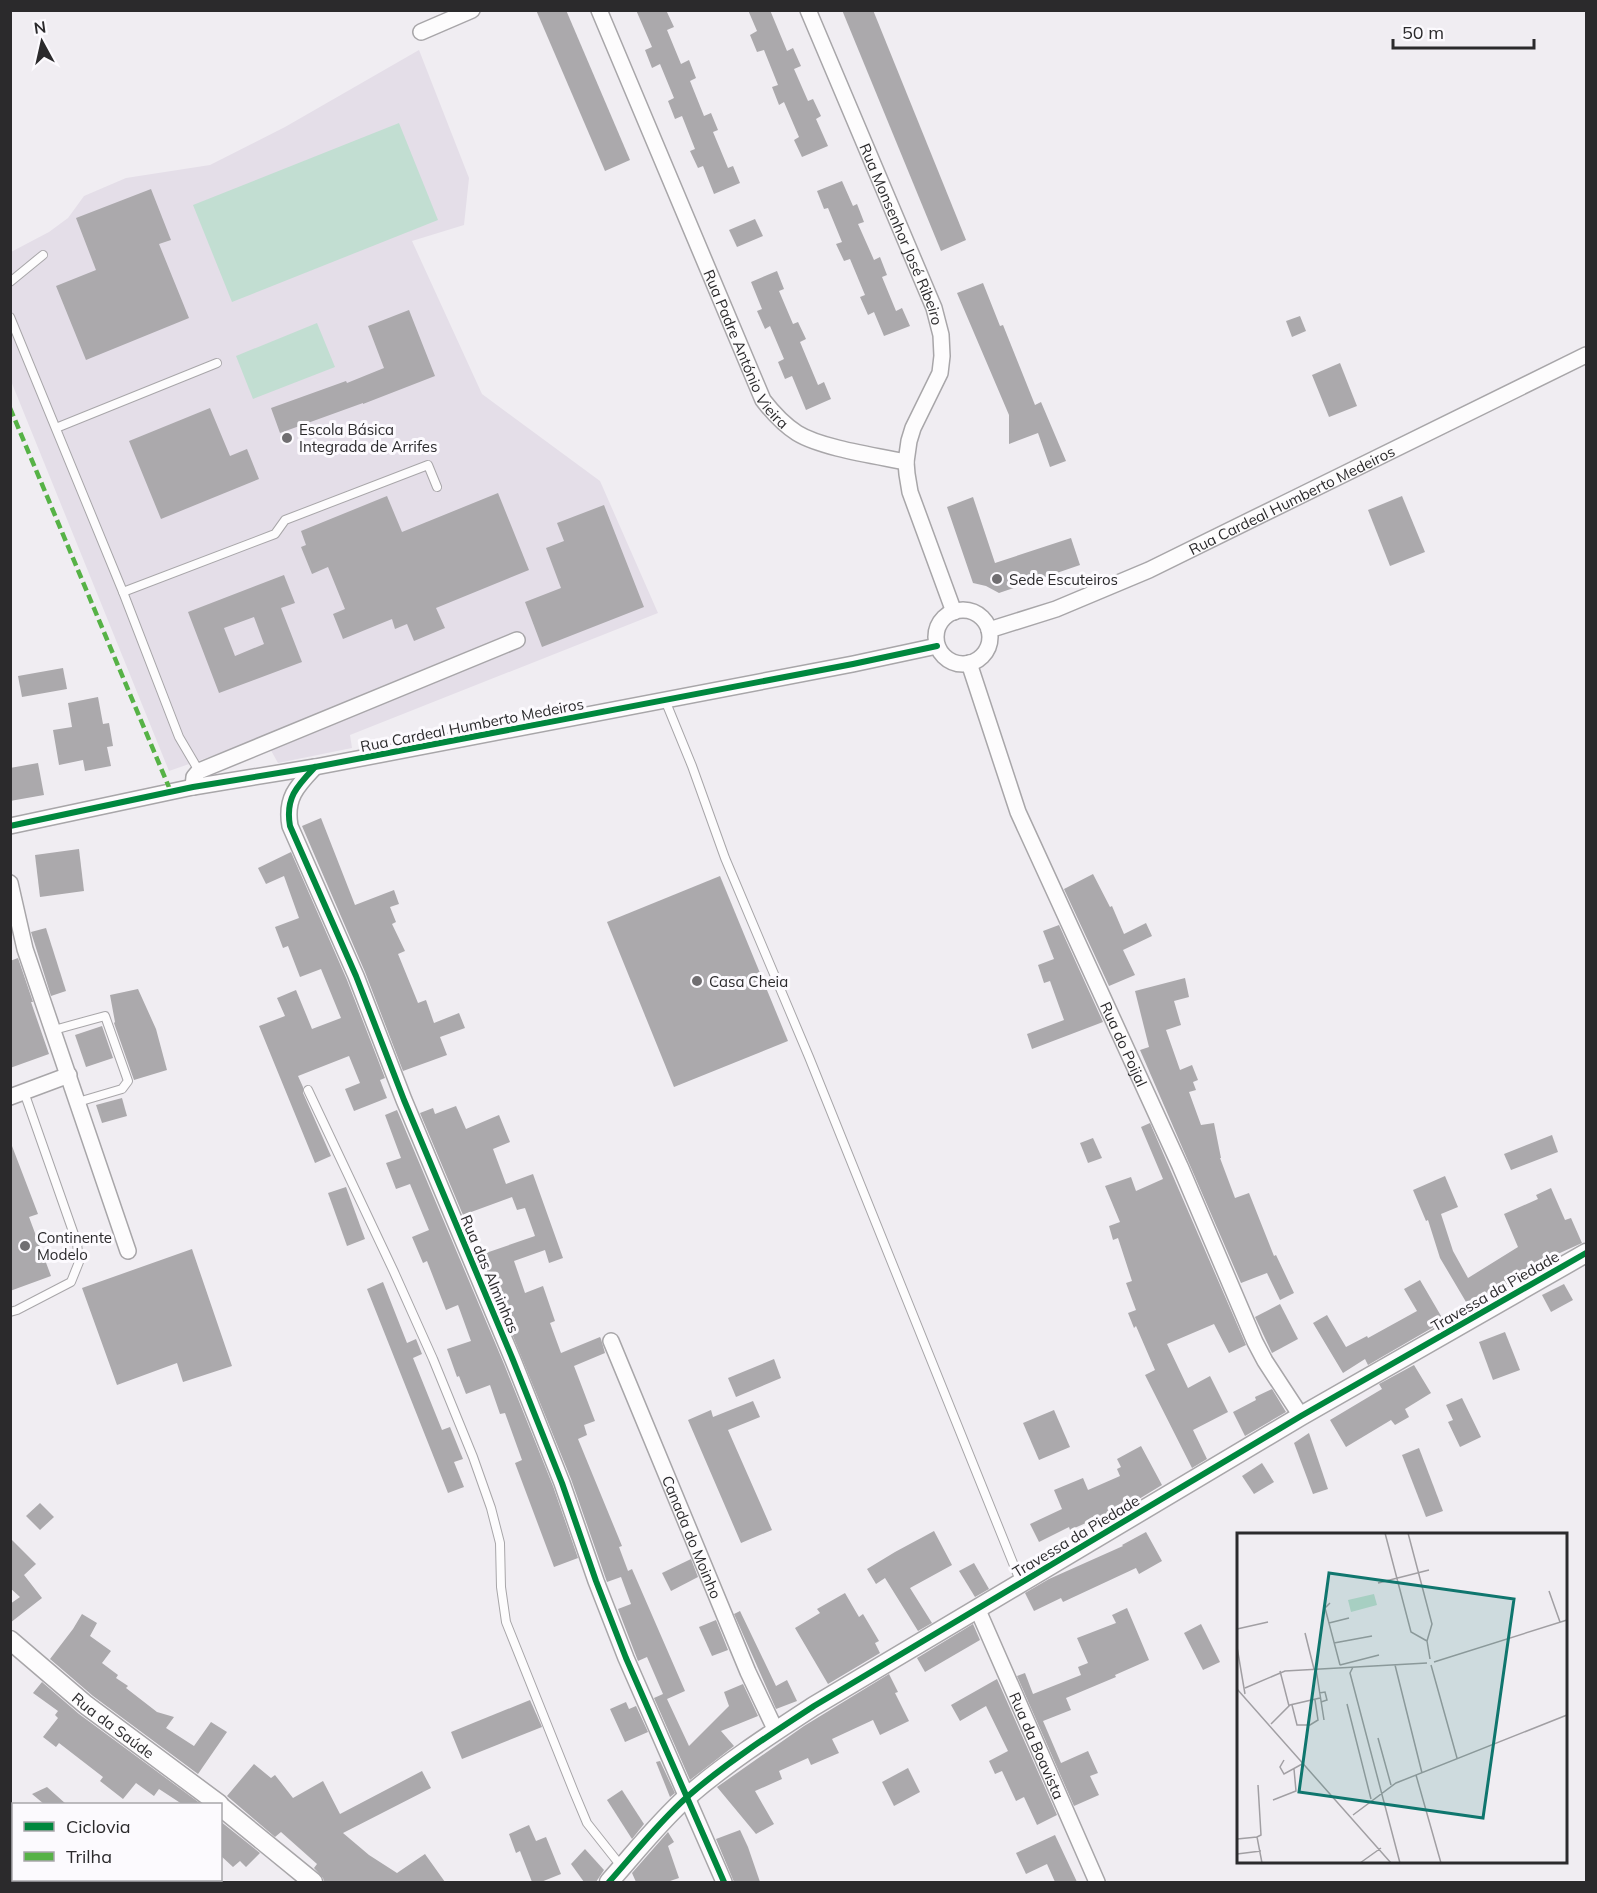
<svg xmlns="http://www.w3.org/2000/svg" width="1597" height="1893" viewBox="0 0 1597 1893" font-family="Mulish,sans-serif">
	<style>
		.built { fill: #e4dee8 }
		.green { fill: #c2ded2 }
		.building { fill: #aba9ac; fill-rule: evenodd }
		.lines { fill: none; stroke-linecap: round; stroke-linejoin: round }
		.service-casing { stroke: #a8a6a9; stroke-width: 10 }
		.minor-casing { stroke: #a8a6a9; stroke-width: 18 }
		.tertiary-casing { stroke: #a8a6a9; stroke-width: 21 }
		.service { stroke: #fdfcfd; stroke-width: 8 }
		.minor { stroke: #fdfcfd; stroke-width: 15 }
		.tertiary { stroke: #fdfcfd; stroke-width: 18 }
		.quiet { stroke: #56b246; stroke-width: 4.5; stroke-dasharray: 9 4.5; stroke-linecap: butt }
		.cycleway-casing { stroke: #fcfafe; stroke-width: 10 }
		.cycleway { stroke: #00873e; stroke-width: 6 }
		.poi-dot { fill: #706e71; stroke: #fcfafe; stroke-width: 2 }
		.labels { text-anchor: middle; dominant-baseline: central; stroke-width: 6; stroke-linejoin: round; paint-order: stroke }
		.street-label { font-size: 15px; fill: #2b2a2c; stroke: #fcfafe }
		.poi-label { font-size: 15px; fill: #2b2a2c; stroke: #fcfafe; text-anchor: start }
		.inset-road { fill: none; stroke: #a19fa3; stroke-width: 1.5 }
		.view { fill: #0f766e; fill-opacity: 0.15; stroke: #0f766e; stroke-width: 3 }
		.inset-edge { fill: none; stroke: #2b2a2c; stroke-width: 3 }
	</style>
	<rect width="100%" height="100%" fill="#f0edf2"/>
	<polygon class="built" points="419,50 469,178 464,225 412,241 482,394 600,481 658,613 350,735 352,748 278,763 264,738 169,771 11,381 11,252 49,232 68,218 84,196 126,178 210,165 285,127"/>
	<g class="green">
		<polygon points="399,123 438,220 232,302 193,205"/>
		<polygon points="317,323 335,367 253,399 236,356"/>
	</g>
	<g class="building">
		<polygon points="536,10 566,10 630,160 605,171"/>
		<polygon points="636,10 666,10 674,27 667,30 681,64 689,60 696,78 690,81 704,116 711,113 718,130 713,132 728,168 733,166 740,183 714,194 703,166 698,168 690,151 695,149 682,116 675,119 668,101 674,98 660,64 652,68 645,50 652,47"/>
		<polygon points="748,10 770,10 787,51 793,48 801,66 794,69 808,101 813,99 821,116 816,119 828,146 802,157 794,140 799,137 784,102 779,105 772,87 778,85 764,50 757,52 750,35 757,31"/>
		<polygon points="842,10 873,10 966,240 941,251"/>
		<polygon points="842,181 853,206 857,204 864,222 858,224 874,260 880,257 887,275 882,277 896,311 902,308 910,326 884,336 874,312 868,315 860,297 865,295 850,259 844,261 836,244 842,242 828,208 824,209 817,191"/>
		<polygon points="151,189 171,240 159,244 189,318 86,360 56,286 96,270 76,218"/>
		<polygon points="755,219 763,236 737,247 729,230"/>
		<polygon points="777,271 784,289 779,291 793,324 798,322 806,339 800,342 818,385 824,382 831,399 806,410 792,376 785,379 778,362 784,359 770,326 765,329 757,311 762,309 751,282"/>
		<polygon points="983,283 1000,326 1003,325 1035,405 1041,402 1066,461 1050,467 1038,433 1009,444 1009,415 957,293"/>
		<polygon points="409,310 435,376 363,404 363,403 280,433 271,408 346,381 347,383 384,368 368,326"/>
		<polygon points="1300,316 1306,331 1292,337 1286,321"/>
		<polygon points="1340,363 1357,406 1329,417 1312,375"/>
		<polygon points="210,408 230,456 247,449 259,479 161,519 129,441"/>
		<polygon points="498,493 529,570 436,608 445,628 414,641 407,624 395,629 392,619 343,639 333,614 345,609 328,567 312,574 301,547 306,545 301,531 387,496 402,532"/>
		<polygon points="1402,496 1425,552 1390,566 1368,510"/>
		<polygon points="973,497 995,563 1071,538 1080,565 999,593 986,586 973,583 947,507"/>
		<polygon points="604,505 644,607 542,647 525,602 561,588 546,548 564,541 557,523"/>
		<path d="M284,575L295,603L281,608L302,662L219,693L188,612ZM254,617L264,644L235,656L224,628Z"/>
		<polygon points="63,668 67,689 22,697 18,676"/>
		<polygon points="98,697 103,724 109,723 113,746 107,747 111,766 85,771 83,760 59,765 53,730 72,727 68,703"/>
		<polygon points="38,763 44,795 10,801 10,768"/>
		<polygon points="321,818 355,905 394,890 399,904 390,907 396,922 392,924 405,951 398,954 418,1003 426,1000 434,1023 459,1013 465,1028 440,1037 447,1055 403,1071 365,972 302,826"/>
		<polygon points="79,849 84,891 40,897 35,855"/>
		<polygon points="291,852 347,980 385,1078 380,1080 387,1098 354,1111 345,1089 360,1083 349,1056 298,1076 303,1087 303,1093 331,1156 315,1163 259,1026 285,1016 277,998 296,990 312,1029 341,1018 321,969 300,977 288,946 283,948 275,927 299,918 284,876 266,884 258,868"/>
		<polygon points="1093,874 1110,907 1112,906 1124,934 1146,923 1152,936 1123,950 1135,975 1109,986 1064,889"/>
		<polygon points="720,876 788,1041 674,1087 607,922"/>
		<polygon points="1059,925 1103,1022 1032,1049 1027,1034 1064,1020 1050,981 1044,983 1038,965 1054,959 1043,931"/>
		<polygon points="46,928 66,991 51,996 31,932"/>
		<polygon points="18,958 33,1002 31,1002 49,1054 10,1068 10,961"/>
		<polygon points="1185,978 1189,997 1174,1001 1181,1025 1166,1030 1180,1070 1192,1065 1198,1080 1193,1082 1196,1090 1189,1092 1201,1125 1214,1123 1221,1158 1220,1158 1235,1198 1249,1193 1274,1256 1276,1255 1294,1293 1280,1300 1267,1273 1241,1283 1140,1050 1149,1047 1135,991"/>
		<polygon points="138,989 156,1029 167,1070 134,1080 114,1023 115,1022 110,995"/>
		<polygon points="102,1026 113,1058 86,1067 75,1035"/>
		<polygon points="122,1098 127,1116 102,1123 96,1105"/>
		<polygon points="456,1106 466,1129 499,1115 510,1142 493,1149 506,1184 533,1174 563,1258 549,1263 545,1250 514,1261 525,1293 543,1286 555,1321 550,1323 561,1353 600,1337 601,1339 605,1353 574,1366 595,1421 584,1425 587,1435 578,1439 622,1546 619,1547 628,1571 632,1569 685,1691 667,1699 689,1746 729,1706 724,1692 743,1684 758,1716 721,1731 734,1746 690,1780 654,1698 663,1694 647,1657 638,1661 618,1609 631,1604 621,1577 607,1582 571,1479 480,1255 535,1236 525,1208 517,1210 512,1197 463,1215 420,1113 433,1108 435,1114"/>
		<polygon points="397,1110 504,1364 553,1486 578,1558 554,1567 515,1463 522,1460 505,1413 500,1414 490,1385 466,1394 459,1376 457,1377 447,1349 471,1341 458,1305 446,1310 427,1261 423,1263 412,1237 429,1230 410,1184 396,1189 386,1163 401,1158 385,1115"/>
		<polygon points="1150,1123 1246,1345 1229,1353 1214,1324 1167,1344 1188,1388 1210,1376 1228,1412 1193,1430 1207,1459 1192,1468 1145,1375 1155,1370 1136,1326 1134,1328 1128,1313 1136,1310 1126,1283 1132,1281 1118,1238 1113,1240 1109,1226 1120,1222 1105,1186 1131,1177 1136,1191 1163,1179 1141,1127"/>
		<polygon points="1552,1135 1558,1152 1511,1170 1504,1154"/>
		<polygon points="1093,1138 1102,1158 1088,1163 1080,1143"/>
		<polygon points="10,1146 12,1146 38,1214 29,1217 51,1276 10,1291"/>
		<polygon points="1445,1176 1458,1207 1441,1214 1453,1251 1468,1278 1518,1247 1504,1214 1538,1199 1536,1195 1551,1188 1565,1220 1571,1218 1582,1243 1540,1262 1541,1264 1469,1307 1440,1258 1428,1220 1426,1221 1413,1190"/>
		<polygon points="346,1187 365,1239 347,1246 328,1193"/>
		<polygon points="192,1249 232,1366 183,1382 177,1363 117,1385 82,1288"/>
		<polygon points="1420,1280 1444,1321 1368,1365 1365,1359 1343,1373 1313,1323 1327,1315 1346,1347 1367,1336 1368,1338 1417,1311 1404,1289"/>
		<polygon points="383,1282 407,1343 416,1339 422,1354 413,1358 442,1430 450,1427 463,1459 454,1462 464,1487 448,1493 367,1289"/>
		<polygon points="1564,1284 1573,1300 1551,1312 1542,1295"/>
		<polygon points="1280,1304 1298,1339 1272,1353 1255,1317"/>
		<polygon points="1505,1332 1520,1370 1493,1380 1479,1342"/>
		<polygon points="774,1359 781,1378 736,1397 728,1378"/>
		<polygon points="1414,1365 1431,1393 1405,1409 1409,1417 1395,1425 1391,1420 1346,1447 1330,1420 1382,1389 1379,1384"/>
		<polygon points="1272,1389 1286,1412 1245,1436 1233,1412 1256,1400 1255,1397"/>
		<polygon points="1462,1398 1481,1437 1460,1447 1448,1422 1453,1420 1446,1405"/>
		<polygon points="753,1401 760,1417 728,1430 772,1530 741,1543 688,1420 711,1410 713,1417"/>
		<polygon points="1054,1410 1070,1447 1039,1460 1023,1423"/>
		<polygon points="1309,1433 1328,1489 1313,1494 1294,1443"/>
		<polygon points="1141,1446 1162,1485 1106,1519 1104,1515 1070,1530 1069,1527 1039,1542 1030,1524 1062,1509 1054,1490 1083,1478 1088,1490 1120,1476 1117,1469 1121,1467 1117,1459"/>
		<polygon points="1419,1448 1443,1511 1426,1517 1402,1455"/>
		<polygon points="1262,1463 1274,1482 1254,1494 1242,1476"/>
		<polygon points="40,1503 54,1517 40,1530 26,1516"/>
		<polygon points="934,1531 952,1565 910,1588 932,1623 918,1631 885,1578 876,1584 867,1569 895,1552"/>
		<polygon points="1146,1532 1162,1561 1139,1574 1136,1568 1063,1602 1061,1598 1034,1611 1025,1593 1049,1579 1123,1546 1122,1545"/>
		<polygon points="10,1538 36,1564 24,1575 42,1598 10,1623 10,1604 20,1597 10,1588"/>
		<polygon points="691,1559 698,1577 671,1591 662,1573"/>
		<polygon points="974,1563 989,1589 975,1597 959,1571"/>
		<polygon points="845,1593 859,1617 863,1614 879,1641 875,1643 880,1653 828,1684 795,1628 820,1613 817,1609"/>
		<polygon points="1127,1608 1149,1660 1115,1675 1116,1677 1066,1698 1071,1710 1043,1721 1061,1763 1088,1751 1098,1773 1090,1776 1099,1795 1074,1806 1017,1676 1025,1673 1033,1694 1081,1675 1078,1667 1088,1663 1077,1638 1116,1623 1112,1615"/>
		<polygon points="740,1611 776,1686 787,1680 797,1701 776,1709 734,1614"/>
		<polygon points="82,1614 97,1623 90,1636 111,1651 102,1663 118,1675 116,1678 128,1686 126,1688 157,1712 174,1717 166,1728 194,1746 211,1722 227,1732 198,1774 93,1696 50,1659 73,1629"/>
		<polygon points="716,1620 728,1650 712,1656 699,1627"/>
		<polygon points="973,1624 980,1640 925,1672 917,1658"/>
		<polygon points="1201,1624 1220,1662 1203,1670 1184,1633"/>
		<polygon points="889,1674 898,1692 895,1693 909,1721 880,1735 873,1720 832,1739 839,1753 811,1765 808,1758 779,1771 782,1779 755,1791 774,1824 756,1834 717,1787 804,1726"/>
		<polygon points="997,1679 1057,1815 1037,1825 1024,1797 1016,1801 1002,1771 995,1774 989,1761 1008,1751 986,1706 960,1721 951,1705"/>
		<polygon points="42,1682 79,1714 201,1804 182,1804 159,1789 154,1796 136,1783 123,1799 100,1781 103,1777 59,1743 56,1747 43,1737 58,1718 55,1715 58,1711 33,1693"/>
		<polygon points="530,1700 542,1727 462,1759 451,1732"/>
		<polygon points="626,1702 629,1709 636,1706 648,1732 625,1742 610,1709"/>
		<polygon points="660,1761 675,1793 670,1797 656,1762"/>
		<polygon points="254,1764 271,1778 275,1775 293,1798 323,1781 340,1814 422,1771 431,1788 343,1833 369,1855 397,1873 425,1854 445,1882 324,1882 323,1878 314,1868 317,1864 281,1832 275,1837 227,1796"/>
		<polygon points="908,1768 920,1792 894,1806 882,1782"/>
		<polygon points="47,1787 66,1804 44,1804 32,1794"/>
		<polygon points="622,1790 644,1824 632,1839 607,1800"/>
		<polygon points="220,1821 260,1853 246,1867 240,1861 233,1867 220,1855"/>
		<polygon points="529,1825 536,1841 546,1837 561,1874 541,1882 532,1882 520,1851 516,1853 509,1834"/>
		<polygon points="740,1830 748,1847 760,1882 734,1882 716,1839"/>
		<polygon points="668,1832 674,1842 668,1846 679,1878 667,1882 636,1882 632,1873"/>
		<polygon points="1055,1835 1077,1882 1055,1882 1047,1864 1026,1874 1016,1853"/>
		<polygon points="585,1849 604,1870 596,1882 584,1882 571,1864"/>
	</g>
	<g class="lines">
		<defs>
			<g id="service">
				<polyline points="10,282 43,255"/>
				<polyline points="10,317 123,592 179,737 199,771"/>
				<polyline points="56,428 217,363"/>
				<polyline points="123,592 275,534 285,520 428,465 437,487"/>
				<polyline points="665,700 692,766 725,858 809,1057 1021,1583"/>
				<polyline points="54,1030 105,1016 128,1081 122,1089 78,1102"/>
				<polyline points="308,1090 394,1272 433,1359 473,1457 491,1508 500,1543 501,1587 506,1622 574,1792 587,1823 621,1866"/>
				<polyline points="10,1312 17,1310 71,1282 79,1262 77,1243 24,1092"/>
			</g>
			<g id="minor">
				<path id="s1" d="M599,10L763,400C773,413 783,424 797,433C821,448 877,456 906,462"/>
				<path id="s2" d="M808,10L934,308L941,335L942,356L940,373L913,428L909,441L906,462L907,474L910,492L954,612"/>
				<polyline points="421,32 472,10"/>
				<circle cx="963" cy="637" r="27"/>
				<path id="s3" d="M989,630L1056,609L1149,570L1586,355"/>
				<path id="s4" d="M969,663L1018,812L1180,1166L1255,1342L1265,1361L1301,1416"/>
				<path d="M315,767C297,786 285,798 290,826L356,976L404,1100L513,1360L562,1483L596,1581L626,1658L724,1882"/>
				<polyline points="193,787 194,777 199,771 517,640"/>
				<polyline points="10,826 193,787 315,767 853,664 937,646"/>
				<polyline points="10,883 25,949 128,1251"/>
				<polyline points="10,1097 69,1075"/>
				<path id="s5" d="M611,1341L748,1672L776,1731"/>
				<path id="s6" d="M977,1608L1097,1882"/>
			</g>
			<g id="tertiary">
				<path id="s7" d="M10,1640L86,1705L219,1804"/>
				<polyline points="220,1806 313,1882"/>
				<path d="M609,1882C634,1854 658,1823 687,1797C726,1763 771,1734 814,1706L1301,1416L1586,1253"/>
			</g>
		</defs>
		<use href="#service" class="service-casing"/>
		<use href="#minor" class="minor-casing"/>
		<use href="#tertiary" class="tertiary-casing"/>
		<use href="#service" class="service"/>
		<use href="#minor" class="minor"/>
		<use href="#tertiary" class="tertiary"/>
		<polyline class="quiet" points="10,408 171,792"/>
		<defs>
			<g id="cycleway">
				<path d="M315,767C297,786 285,798 290,826L356,976L404,1100L513,1360L562,1483L596,1581L626,1658L724,1882"/>
				<polyline points="10,826 193,787 315,767 853,664 937,646"/>
				<path d="M609,1882C634,1854 658,1823 687,1797C726,1763 771,1734 814,1706L1301,1416L1586,1253"/>
			</g>
		</defs>
		<use href="#cycleway" class="cycleway-casing"/>
		<use href="#cycleway" class="cycleway"/>
	</g>
	<g class="poi-dot">
		<circle cx="287" cy="438" r="6"/>
		<circle cx="997" cy="579" r="6"/>
		<circle cx="697" cy="981" r="6"/>
		<circle cx="25" cy="1246" r="6"/>
	</g>
	<g class="labels">
		<g class="street-label">
			<text stroke="none"><textPath href="#s2" startOffset="243">Rua Monsenhor José Ribeiro</textPath></text>
			<text stroke="none"><textPath href="#s1" startOffset="370">Rua Padre António Vieira</textPath></text>
			<text stroke="none"><textPath href="#s3" startOffset="330">Rua Cardeal Humberto Medeiros</textPath></text>
			<text transform="translate(472 725) rotate(-11)">Rua Cardeal Humberto Medeiros</text>
			<text stroke="none"><textPath href="#s4" startOffset="412">Rua do Poijal</textPath></text>
			<text transform="translate(490 1274) rotate(67)">Rua das Alminhas</text>
			<text transform="translate(1495 1291) rotate(-30)">Travessa da Piedade</text>
			<text stroke="none"><textPath href="#s5" startOffset="212">Canada do Moinho</textPath></text>
			<text transform="translate(1076 1536) rotate(-31)">Travessa da Piedade</text>
			<text stroke="none"><textPath href="#s7" startOffset="134">Rua da Saúde</textPath></text>
			<text stroke="none"><textPath href="#s6" startOffset="150">Rua da Boavista</textPath></text>
		</g>
		<g class="poi-label">
			<text x="299" y="429">Escola Básica<tspan x="299" dy="17">Integrada de Arrifes</tspan></text>
			<text x="1009" y="579">Sede Escuteiros</text>
			<text x="709" y="981">Casa Cheia</text>
			<text x="37" y="1237">Continente<tspan x="37" dy="17">Modelo</tspan></text>
		</g>
	</g>
	<g transform="translate(1237 1533)">
		<rect width="330" height="330" fill="#f0edf2"/>
		<path d="M137,61L140,72L114,79L111,67Z" fill="#c2ded2"/>
		<path class="inset-road" d="M148,0L174,99L190,108M171,0L195,91L190,108M141,50L192,37M312,58L323,89M93,70L88,75L103,132M92,90L112,85M0,96L31,89M68,100L77,136M190,108L193,126M97,110L135,103M0,114L8,161M197,129L330,87M103,132L142,122M158,132L185,240M194,132L220,225M116,134L113,140L163,330M79,136L87,187M43,138L52,173M8,155L48,138L190,130M0,156L154,330M82,160L88,159L90,167L84,169M110,171L134,266M55,172L60,192H73L81,187L78,167M34,191L53,172L83,165M141,205L154,252M47,227L43,234L47,241L67,230M179,242L204,330M21,252L24,302L20,304L25,330M36,267L59,258L57,236M116,282L159,250L330,182M0,306L20,304M0,321L24,318M123,330L144,315"/>
		<path class="view" d="M92,40L277,66L246,285L62,259Z"/>
		<rect width="330" height="330" class="inset-edge"/>
	</g>
	<rect width="1597" height="1893" fill="none" stroke="#2b2a2c" stroke-width="24"/>
	<rect x="12" y="1803" width="210" height="78" fill="#fcfafe" stroke="#a8a7aa" stroke-width="1.5"/>
	<rect x="24" y="1822" width="30" height="9" fill="#00873e" stroke="#a8a7aa" stroke-width="1.5"/>
	<text x="66" y="1833" font-size="18" fill="#2b2a2c">Ciclovia</text>
	<rect x="24" y="1852" width="30" height="9" fill="#56b246" stroke="#a8a7aa" stroke-width="1.5"/>
	<text x="66" y="1863" font-size="18" fill="#2b2a2c">Trilha</text>
	<g transform="translate(42 42) rotate(352)" stroke="#fcfafe" stroke-width="4.5" paint-order="stroke">
	<path d="M0-4.5L10 22L0 15L-10 22Z" fill="#2b2a2c"/>
	<text y="-9" font-size="16" font-weight="bold" text-anchor="middle" fill="#2b2a2c">N</text>
	</g>
	<path d="M1393 39v9h141v-9" fill="none" stroke="#2b2a2c" stroke-width="3"/>
	<text x="1402" y="39" font-size="18" fill="#2b2a2c" stroke="#fcfafe" stroke-width="4.5" paint-order="stroke">50 m</text>
</svg>
